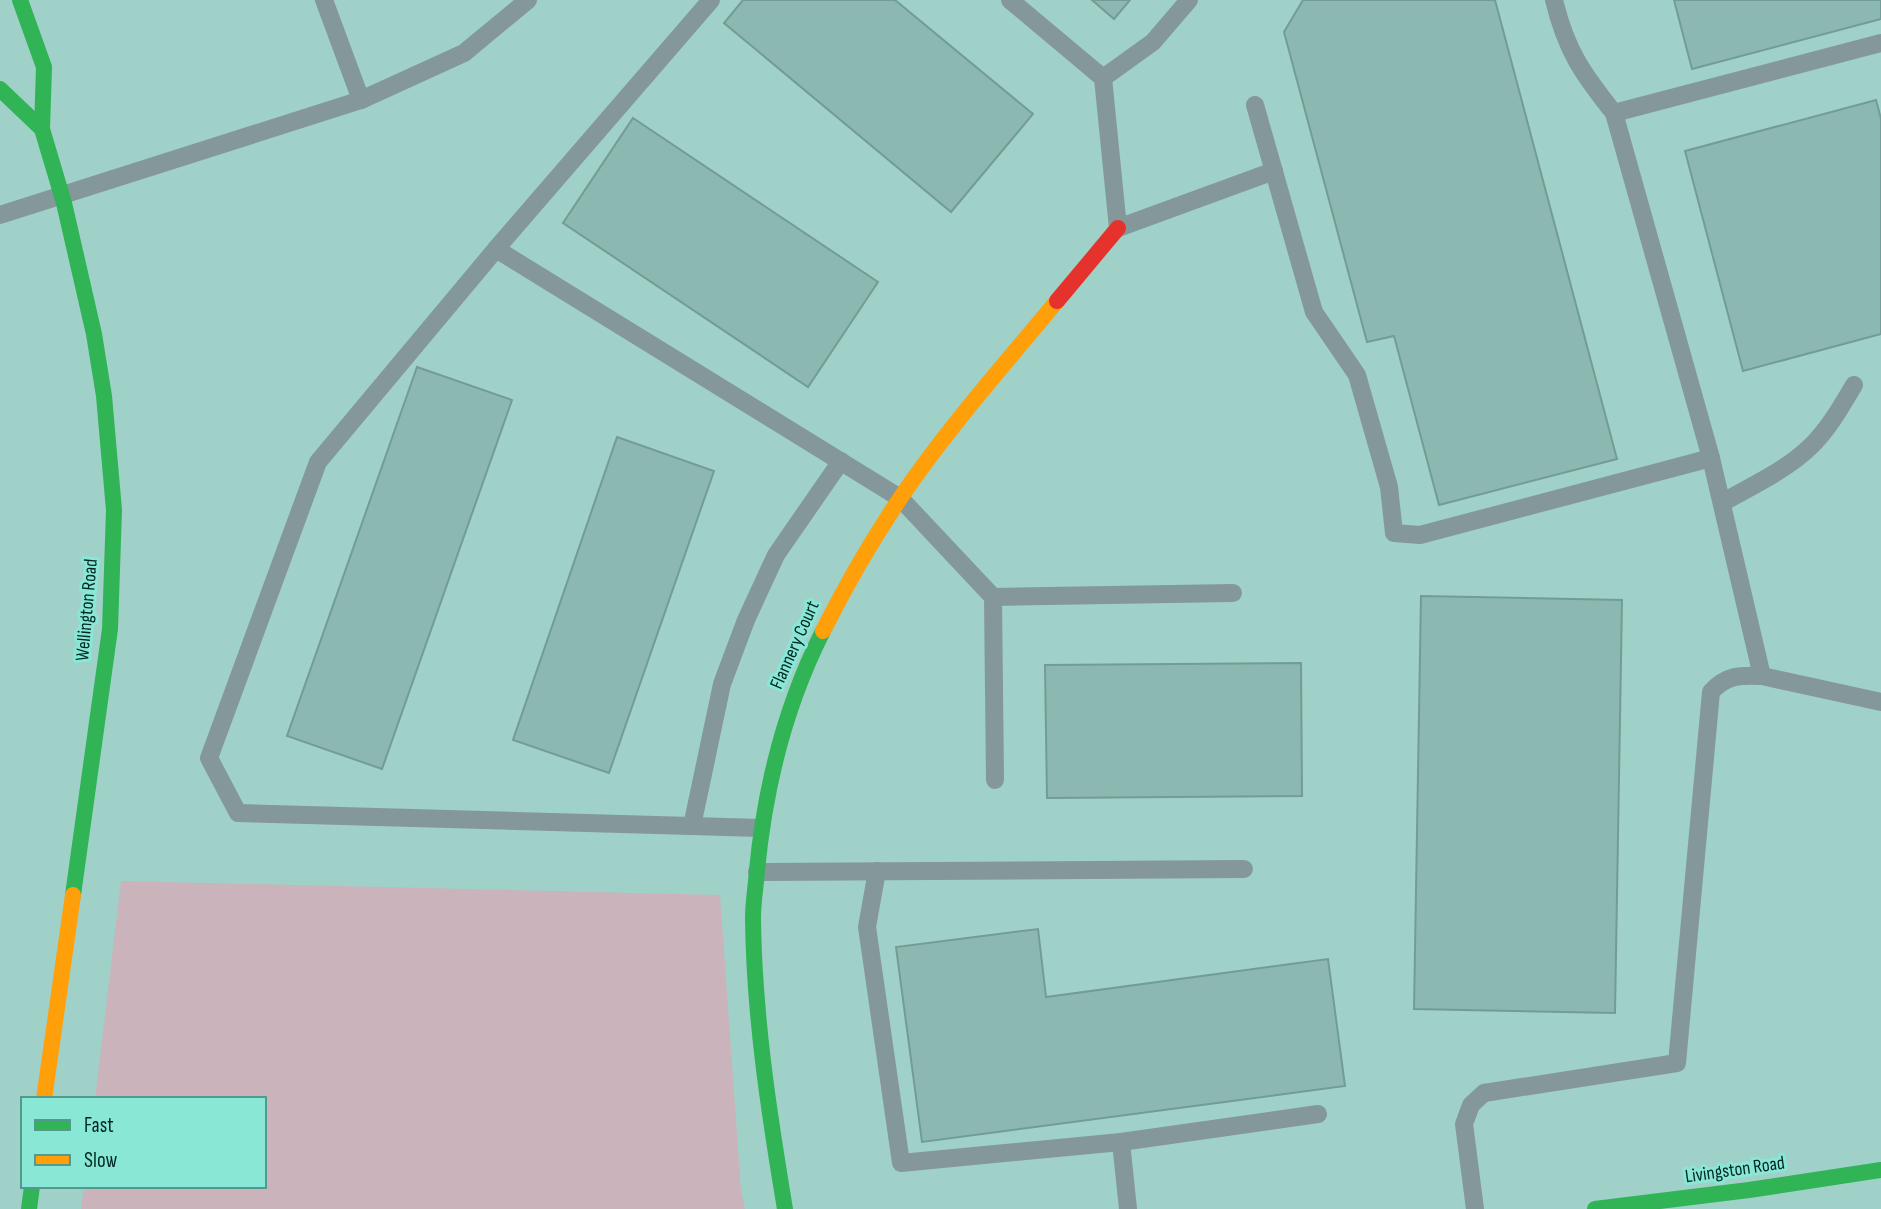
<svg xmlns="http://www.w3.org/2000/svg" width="1881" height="1209" viewBox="0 0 1881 1209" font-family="'Sofia Sans Condensed',sans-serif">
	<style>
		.green { fill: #cab3bb }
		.building { fill: #8bb9b1; stroke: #729c95; stroke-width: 2 }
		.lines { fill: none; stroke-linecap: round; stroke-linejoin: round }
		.lane { stroke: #84979a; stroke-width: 18 }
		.fast { stroke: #30b455; stroke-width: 16 }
		.slow { stroke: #ff9f0a; stroke-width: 16 }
		.jam { stroke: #e5322d; stroke-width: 16 }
		.labels { text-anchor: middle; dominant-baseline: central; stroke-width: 6; stroke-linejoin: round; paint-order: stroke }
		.street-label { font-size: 19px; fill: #002721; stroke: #89e7d6 }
	</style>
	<rect width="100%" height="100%" fill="#9fd1c8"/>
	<polygon class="green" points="121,881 720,895 741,1191 745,1209 81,1209 84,1186 264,1186 264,1099 95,1099"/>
	<g class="building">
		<polygon points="743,0 895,0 1033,114 951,212 724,23"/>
		<polygon points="1092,0 1130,0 1114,19"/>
		<polygon points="1303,0 1495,0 1617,459 1439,505 1394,336 1367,342 1284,32"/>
		<polygon points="1674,0 1881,0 1881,19 1692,69"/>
		<polygon points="1876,100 1881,119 1881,334 1743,371 1685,151"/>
		<polygon points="633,118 878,282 808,387 563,223"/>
		<polygon points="417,367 512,400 382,769 287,736"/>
		<polygon points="617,437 714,471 609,773 513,740"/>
		<polygon points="1421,596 1622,600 1615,1013 1414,1009"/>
		<polygon points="1301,663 1302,796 1047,798 1045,665"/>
		<polygon points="1038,929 1046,997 1328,959 1345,1086 922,1142 896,947"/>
	</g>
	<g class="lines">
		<g class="lane">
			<polyline points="1010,0 1103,78 1118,228 1274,171"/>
			<path d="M1554,0C1566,50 1582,73 1614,113"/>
			<polyline points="1881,43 1614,113 1711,458 1762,676 1881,702"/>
			<polyline points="1103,78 1153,42 1189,0"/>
			<polyline points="361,100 464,53 528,0"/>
			<polyline points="1255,105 1314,312 1357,375 1389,487 1394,533 1420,535 1711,458"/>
			<polyline points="0,215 361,100 324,0"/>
			<polyline points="496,249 711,0"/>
			<path d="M1722,503C1751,486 1785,471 1810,447C1828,430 1841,407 1854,385"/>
			<polyline points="993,597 995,780"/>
			<polyline points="692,826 722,684 746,620 776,555 841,461"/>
			<polyline points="761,828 238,813 209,758 318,462 496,249 900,498 993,597 1233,593"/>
			<polyline points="877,871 867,927 901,1163 1121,1142 1318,1114"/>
			<polyline points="757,872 1244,869"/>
			<polyline points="1121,1142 1128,1209"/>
			<path d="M1475,1209L1464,1124L1471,1105L1484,1093L1677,1063L1711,692C1726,675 1740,675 1762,676"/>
		</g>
		<g class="fast">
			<polyline points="20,0 44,67 42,129 64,203 94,334 104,396 114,510 110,629 73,895"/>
			<polyline points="0,89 42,129"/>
			<polyline points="29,1209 32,1186"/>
			<path d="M785,1209C769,1113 754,1016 753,918C753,902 756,886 757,870C765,787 785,706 823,631"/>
			<polyline points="1595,1209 1749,1190 1881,1170"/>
		</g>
		<g class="slow">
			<path d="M823,631C846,585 872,540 901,497C948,428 1004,365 1057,301"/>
			<polyline points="44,1099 73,895"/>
		</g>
		<polyline class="jam" points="1057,301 1118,228"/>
	</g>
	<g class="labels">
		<g class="street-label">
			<text transform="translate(87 610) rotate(-85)">Wellington Road</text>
			<text transform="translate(795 645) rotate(-66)">Flannery Court</text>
			<text transform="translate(1735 1170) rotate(-8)">Livingston Road</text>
		</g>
	</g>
	<rect x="21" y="1097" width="245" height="91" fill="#89e7d6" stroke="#529a8e" stroke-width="2"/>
	<rect x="35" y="1120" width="35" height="10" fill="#30b455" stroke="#529a8e" stroke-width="2"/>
	<text x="84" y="1132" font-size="21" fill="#002721">Fast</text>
	<rect x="35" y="1155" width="35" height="10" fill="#ff9f0a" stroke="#529a8e" stroke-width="2"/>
	<text x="84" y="1167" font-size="21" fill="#002721">Slow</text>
</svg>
